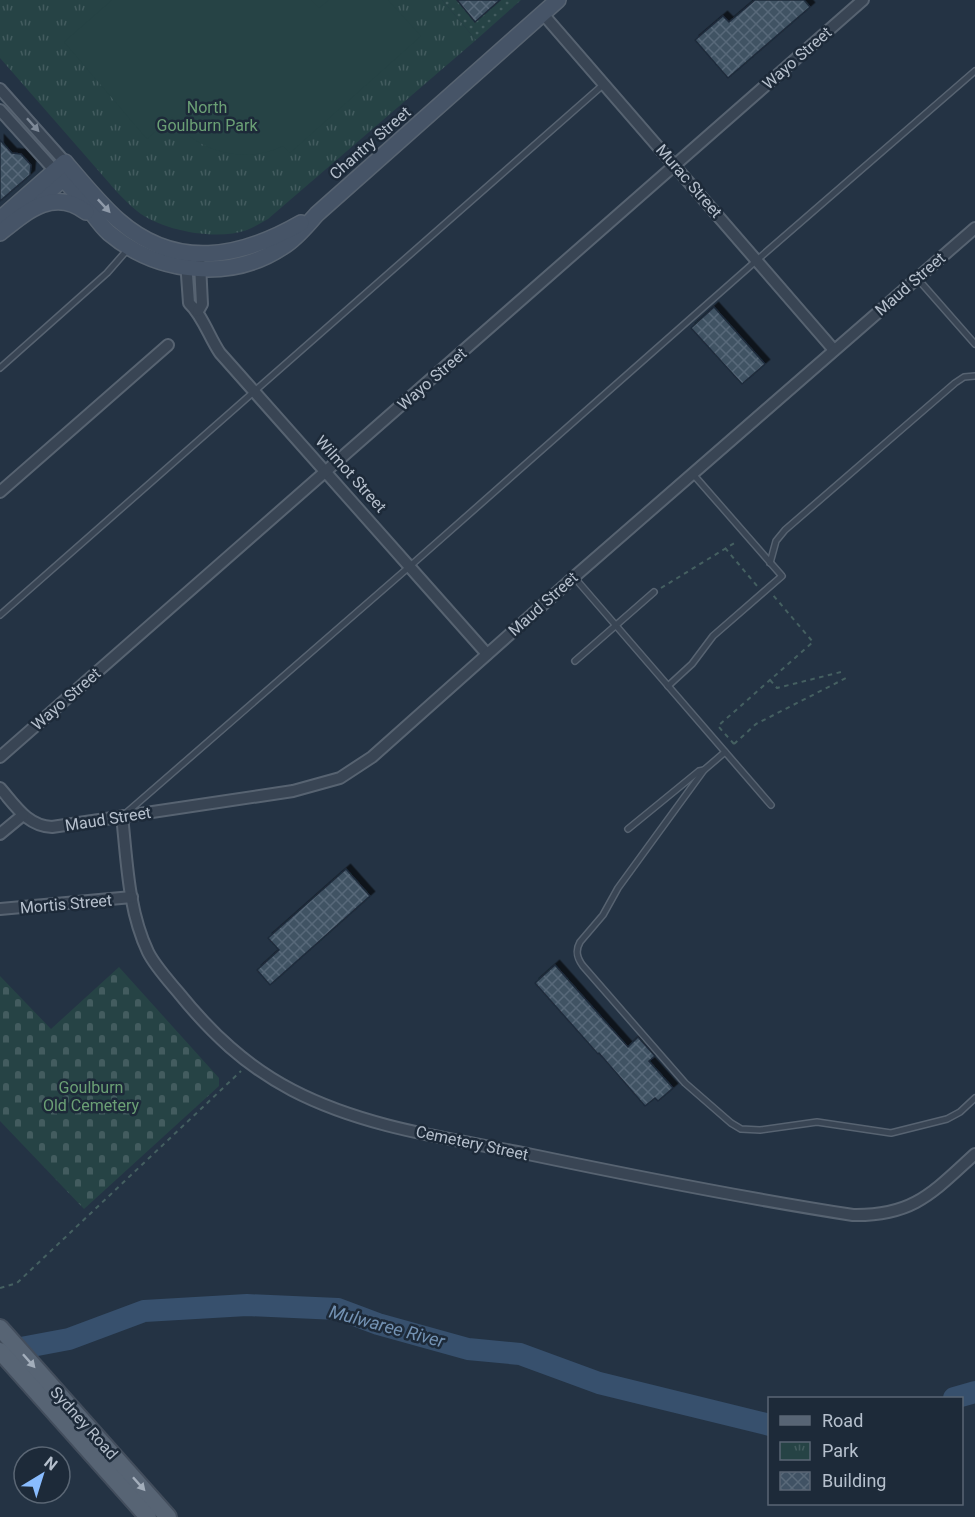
<svg xmlns="http://www.w3.org/2000/svg" width="975" height="1517" viewBox="0 0 975 1517" font-family="Roboto,sans-serif">
	<style>
		.grass { fill: url(#grass-dots) }
		.cemetery { fill: url(#cemetery-stones) }
		.park { fill: url(#park-tufts) }
		.garden { fill: #264345 }
		.lines { fill: none; stroke-linecap: round; stroke-linejoin: round }
		.river { stroke: #37506d; stroke-width: 22 }
		.building { fill: url(#building-cross-hatch); stroke: #1f2c3b; stroke-width: 1.5; filter: url(#shadow) }
		.lane-casing { stroke: #576371; stroke-width: 8 }
		.street-casing { stroke: #576371; stroke-width: 14 }
		.secondary-casing { stroke: #576371; stroke-width: 18 }
		.primary-casing { stroke: #434e5d; stroke-width: 20 }
		.path { stroke: #456061; stroke-width: 2; stroke-dasharray: 4.5 4.5; stroke-linecap: butt }
		.lane { stroke: #394554; stroke-width: 5 }
		.street { stroke: #394554; stroke-width: 10 }
		.secondary { stroke: #465467; stroke-width: 15 }
		.primary { stroke: #576474; stroke-width: 16 }
		.oneway { fill: #7e8997 }
		.oneway2 { fill: #8f9aa9 }
		.oneway3 { fill: #a3aebb }
		.labels { text-anchor: middle; dominant-baseline: central; stroke-width: 5; stroke-linejoin: round; paint-order: stroke }
		.street-label { font-size: 16px; fill: #b6c0cd; stroke: #1d2a39 }
		.park-label { font-size: 16px; fill: #6ba075; stroke: #1d2a39 }
		.water-label { font-size: 18px; font-style: italic; fill: #7392b3; stroke: #1d2a39 }
	</style>
	<defs>
		<pattern id="grass-dots" width="8" height="8" patternUnits="userSpaceOnUse" patternTransform="scale(1.5)"><rect width="8" height="8" fill="#264345"/><path d="M2 2h.1M6 6h.1" fill="none" stroke="#435c5f" stroke-width="1.8" stroke-linecap="round"/></pattern>
		<pattern id="cemetery-stones" width="16" height="16" patternUnits="userSpaceOnUse" patternTransform="scale(1.5)"><rect width="16" height="16" fill="#264345"/><path d="M2 7V4a2 2 0 0 1 4 0v3zM10 15v-3a2 2 0 0 1 4 0v3z" fill="#435c5f"/></pattern>
		<pattern id="park-tufts" width="24" height="20" patternUnits="userSpaceOnUse" patternTransform="scale(1.5)"><rect width="24" height="20" fill="#264345"/><path d="M3 7l-1-3M5 7V3M7 7l1-3M15 17l-1-3M17 17v-4M19 17l1-3" fill="none" stroke="#435c5f"/></pattern>
		<pattern id="building-cross-hatch" width="8" height="8" patternUnits="userSpaceOnUse" patternTransform="scale(1.5)"><rect width="8" height="8" fill="#405264"/><path d="M0 0l8 8M0 8l8-8" fill="none" stroke="#596979"/></pattern>
		<filter id="shadow"><feDropShadow dx="4.5" dy="-4.5" stdDeviation="0" flood-color="#0009"/></filter>
	</defs>
	<rect width="100%" height="100%" fill="#243344"/>
	<polygon class="grass" points="442,0 521,0 476,40"/>
	<polygon class="cemetery" points="119,967 219,1078 219,1086 84,1209 0,1121 0,976 51,1029"/>
	<path class="park" d="M0,0H442L476,40L268,219C261,223 254,227 247,230C217,241 162,231 137,211C129,205 123,198 117,192L0,58Z"/>
	<path class="garden" d="M112,0H311L319,8L329,0H388L421,36L290,153L283,146C253,161 214,156 188,135C182,130 177,123 172,117L147,139L64,42Z"/>
	<g class="lines">
		<g class="river">
			<polyline points="0,1352 69,1339 144,1311 247,1305 338,1309 378,1324 468,1349 520,1354 599,1383 770,1425"/>
			<polyline points="954,1398 975,1392"/>
		</g>
	</g>
	<g class="building">
		<polygon points="457,0 500,0 475,22"/>
		<polygon points="755,0 804,0 810,7 728,78 695,40 723,16 729,22"/>
		<polygon points="0,140 12,153 21,154 31,165 30,175 0,201"/>
		<polygon points="714,307 765,364 742,384 691,328"/>
		<polygon points="346,869 370,896 270,985 257,970 279,950 268,938"/>
		<polygon points="555,965 628,1047 638,1037 655,1056 649,1061 673,1088 658,1101 655,1098 645,1106 599,1053 598,1054 535,983"/>
	</g>
	<g class="lines">
		<defs>
			<g id="lane">
				<polyline points="917,278 975,344"/>
				<polyline points="0,368 107,273 128,249"/>
				<polyline points="770,563 776,541 785,530 955,383 964,377 975,376"/>
				<polyline points="574,577 771,805"/>
				<polyline points="0,615 604,84"/>
				<polyline points="575,661 654,592"/>
				<polyline points="668,686 692,664 713,636 782,576 692,473"/>
				<path d="M704,770L618,888L603,915L580,942C575,951 577,958 583,966L685,1083L731,1123L741,1129L760,1130L817,1122L891,1133L947,1119L960,1112L975,1098"/>
				<polyline points="125,814 409,567 757,260 975,71"/>
				<polyline points="628,829 699,771 704,770 725,752"/>
			</g>
			<g id="street">
				<polyline points="543,14 834,350"/>
				<polyline points="0,89 65,162"/>
				<polyline points="0,110 55,171"/>
				<path d="M186,261L189,303C203,316 209,337 220,353L487,654"/>
				<polyline points="198,311 202,304 200,264"/>
				<polyline points="0,492 168,345"/>
				<polyline points="0,757 863,0"/>
				<path d="M0,788C15,805 27,826 52,827L293,791L340,778L372,757L574,577L975,228"/>
				<path d="M122,816C127,861 128,910 148,952C155,966 168,980 178,992C211,1033 246,1066 292,1090C363,1127 446,1138 523,1153C633,1176 743,1198 853,1215C914,1216 933,1192 975,1154"/>
				<polyline points="0,834 23,815"/>
				<polyline points="0,909 132,897"/>
			</g>
			<g id="secondary">
				<path d="M55,171C66,182 77,193 86,205C94,215 100,225 109,233C158,274 231,282 284,246C297,238 307,225 317,214L558,0"/>
				<polyline points="34,204 71,172"/>
				<path d="M0,219L65,162C82,182 99,203 118,220C176,271 240,258 301,223"/>
				<path d="M0,233C26,212 54,187 86,212"/>
			</g>
			<g id="primary">
				<polyline points="0,1328 168,1517"/>
				<polyline points="0,1351 148,1517"/>
			</g>
		</defs>
		<use href="#lane" class="lane-casing"/>
		<use href="#street" class="street-casing"/>
		<use href="#secondary" class="secondary-casing"/>
		<use href="#primary" class="primary-casing"/>
		<g class="path">
			<polyline points="725,548 758,587"/>
			<polyline points="661,588 736,542"/>
			<polyline points="770,680 777,688 841,672"/>
			<polyline points="734,744 718,726 813,642 772,594"/>
			<polyline points="734,744 756,724 846,678"/>
			<polyline points="0,1288 17,1283 241,1071"/>
		</g>
		<use href="#lane" class="lane"/>
		<use href="#street" class="street"/>
		<use href="#secondary" class="secondary"/>
		<use href="#primary" class="primary"/>
	</g>
	<defs><path id="oneway-solid" d="M-6-.8H1V-3.2L6.5 0L1 3.2V.8H-6Z" transform="scale(1.5)"/></defs>
	<use class="oneway" href="#oneway-solid" transform="translate(33 125) rotate(48)"/>
	<use class="oneway2" href="#oneway-solid" transform="translate(104 206) rotate(47)"/>
	<g class="oneway3">
		<use href="#oneway-solid" transform="translate(29 1361) rotate(48)"/>
		<use href="#oneway-solid" transform="translate(139 1484) rotate(48)"/>
	</g>
	<g class="labels">
		<g class="street-label">
			<text transform="translate(797 58) rotate(-41)">Wayo Street</text>
			<text transform="translate(370 143) rotate(-41)">Chantry Street</text>
			<text transform="translate(689 181) rotate(49)">Murac Street</text>
			<text transform="translate(910 284) rotate(-41)">Maud Street</text>
			<text transform="translate(432 379) rotate(-41)">Wayo Street</text>
			<text transform="translate(351 474) rotate(48)">Wilmot Street</text>
			<text transform="translate(543 604) rotate(-42)">Maud Street</text>
			<text transform="translate(66 699) rotate(-41)">Wayo Street</text>
			<text transform="translate(108 819) rotate(-9)">Maud Street</text>
			<text transform="translate(66 904) rotate(-5)">Mortis Street</text>
			<text transform="translate(472 1143) rotate(12)">Cemetery Street</text>
			<text transform="translate(84 1423) rotate(48)">Sydney Road</text>
		</g>
		<g class="park-label">
			<text x="207" y="107">North<tspan x="207" dy="18">Goulburn Park</tspan></text>
			<text x="91" y="1087">Goulburn<tspan x="91" dy="18">Old Cemetery</tspan></text>
		</g>
		<g class="water-label">
			<text transform="translate(387 1326) rotate(15)">Mulwaree River</text>
		</g>
	</g>
	<rect x="768" y="1397" width="195" height="108" fill="#1d2a39" stroke="#5a6674" stroke-width="1.5"/>
	<rect x="780" y="1416" width="30" height="9" fill="#576474" stroke="#5a6674" stroke-width="1.5"/>
	<text x="822" y="1427" font-size="18" fill="#b6c0cd">Road</text>
	<rect x="780" y="1442" width="30" height="18" fill="url(#park-tufts)" stroke="#5a6674" stroke-width="1.5"/>
	<text x="822" y="1457" font-size="18" fill="#b6c0cd">Park</text>
	<rect x="780" y="1472" width="30" height="18" fill="url(#building-cross-hatch)" stroke="#5a6674" stroke-width="1.5"/>
	<text x="822" y="1487" font-size="18" fill="#b6c0cd">Building</text>
	<g transform="translate(42 1475) rotate(38)"><circle r="28" fill="#1d2a39" stroke="#5a6674" stroke-width="1.5"/>
	<path d="M0-4.5L10 22L0 15L-10 22Z" fill="#89bcff"/>
	<text y="-9" font-size="16" font-weight="bold" text-anchor="middle" fill="#b6c0cd">N</text>
	</g>
</svg>
